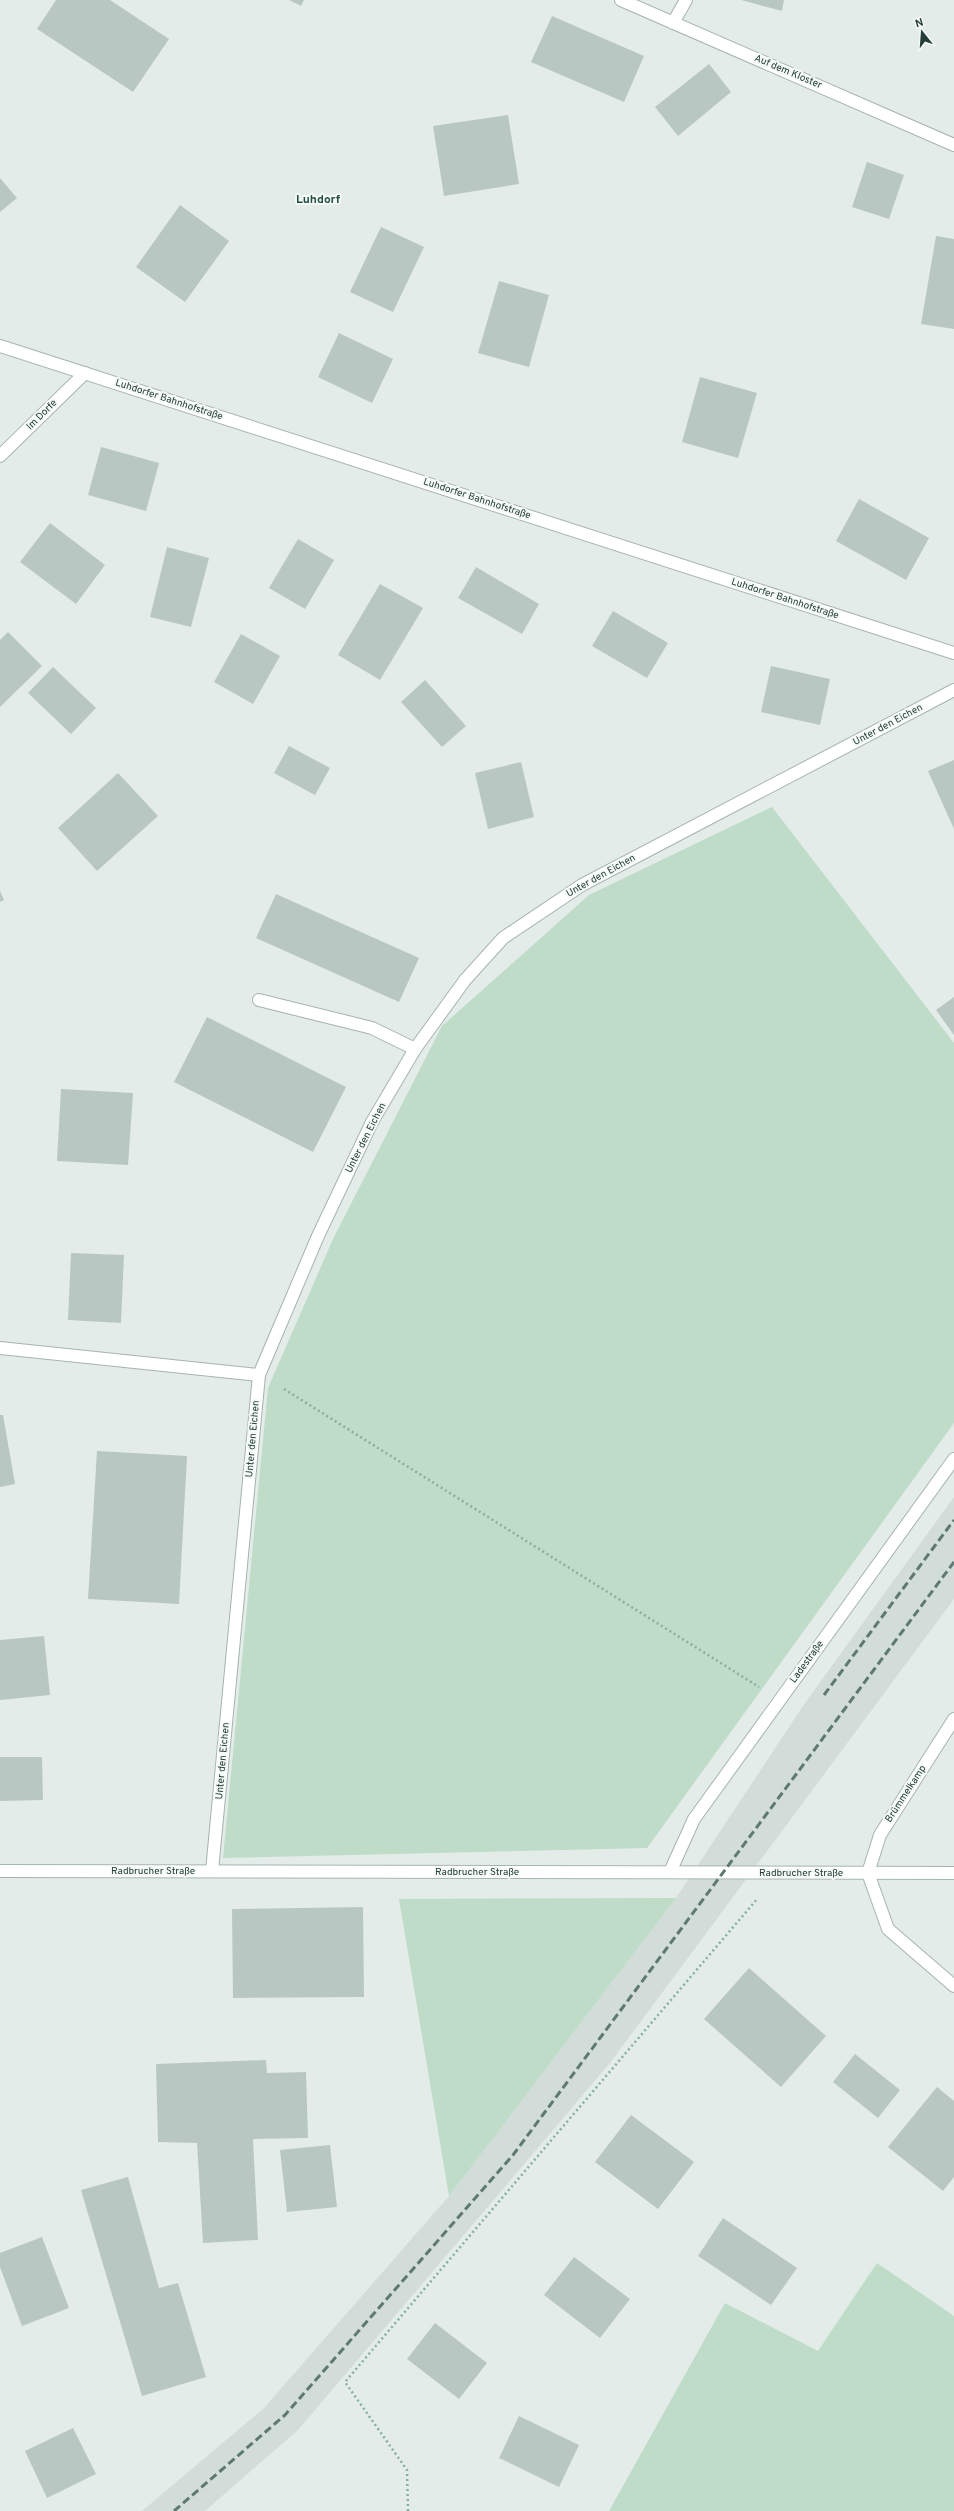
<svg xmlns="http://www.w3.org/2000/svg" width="954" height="2511" viewBox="0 0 954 2511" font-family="Overpass,sans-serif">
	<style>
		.built { fill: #d2dcd8 }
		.green { fill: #bedcc7 }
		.building { fill: #b9c7c2 }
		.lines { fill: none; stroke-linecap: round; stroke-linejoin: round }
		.minor-casing { stroke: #a6b4b0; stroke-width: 14 }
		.path { stroke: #86aea4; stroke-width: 2.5; stroke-dasharray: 2 3; stroke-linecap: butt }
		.minor { stroke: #fff; stroke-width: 12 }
		.rail { stroke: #5e7873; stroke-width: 3; stroke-dasharray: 8 4; stroke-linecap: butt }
		.labels { text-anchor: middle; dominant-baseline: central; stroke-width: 4; stroke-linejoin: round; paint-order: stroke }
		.street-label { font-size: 10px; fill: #243d37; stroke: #f4f9f7 }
		.quarter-label { font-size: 12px; font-weight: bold; fill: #214e45; stroke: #f4f9f7 }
	</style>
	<rect width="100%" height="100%" fill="#e3ece9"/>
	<polygon class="built" points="954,1497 954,1599 610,2063 298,2430 205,2511 142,2511 264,2408 449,2196 676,1898 805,1703"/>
	<g class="green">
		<polygon points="772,807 954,1043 954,1423 647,1848 223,1858 268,1388 333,1239 442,1026 589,895"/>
		<polygon points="676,1898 449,2196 399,1899"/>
		<polygon points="877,2263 954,2316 954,2511 609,2511 725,2303 818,2351"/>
	</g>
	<g class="building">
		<polygon points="56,0 110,0 169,39 133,92 37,29"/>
		<polygon points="289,0 304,0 301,6"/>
		<polygon points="741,0 784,0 782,11"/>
		<polygon points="552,16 644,56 624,102 531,62"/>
		<polygon points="709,64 731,92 678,136 655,107"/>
		<polygon points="508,115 519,184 444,196 433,126"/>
		<polygon points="867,162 904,175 889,219 852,207"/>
		<polygon points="0,178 17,198 0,212"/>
		<polygon points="180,205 229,241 185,302 136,267"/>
		<polygon points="381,227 424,247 393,312 350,292"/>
		<polygon points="936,236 954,239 954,329 921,324"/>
		<polygon points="499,281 549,295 529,367 478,353"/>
		<polygon points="339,333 393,359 372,403 318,377"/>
		<polygon points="700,377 757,393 738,458 682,442"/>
		<polygon points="101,447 159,463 146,511 88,495"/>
		<polygon points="859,499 929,538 906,580 836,541"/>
		<polygon points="50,523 105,565 76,604 20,562"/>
		<polygon points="298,539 334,560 305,609 269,588"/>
		<polygon points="167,547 209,558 191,627 150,617"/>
		<polygon points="476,567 539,604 522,634 458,598"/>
		<polygon points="380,584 423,608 380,680 338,655"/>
		<polygon points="613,611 668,643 647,678 592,646"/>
		<polygon points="8,632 42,666 0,707 0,640"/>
		<polygon points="241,634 280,656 253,704 214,682"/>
		<polygon points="771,666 830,679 820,725 761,712"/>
		<polygon points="53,667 96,708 71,734 28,693"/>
		<polygon points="425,680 466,726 442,747 401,702"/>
		<polygon points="289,746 330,768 315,795 274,773"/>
		<polygon points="954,760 954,829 928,771"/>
		<polygon points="521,762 534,817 488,829 475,773"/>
		<polygon points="118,773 158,816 97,871 58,828"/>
		<polygon points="0,891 4,900 0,902"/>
		<polygon points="276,894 419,958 399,1002 256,938"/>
		<polygon points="954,997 954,1035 936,1010"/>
		<polygon points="207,1017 346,1087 313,1152 174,1082"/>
		<polygon points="61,1089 133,1093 128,1165 57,1161"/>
		<polygon points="71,1253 124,1255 121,1323 68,1320"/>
		<polygon points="0,1415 3,1415 15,1484 0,1487"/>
		<polygon points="97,1451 187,1456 179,1604 88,1599"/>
		<polygon points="44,1636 50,1695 0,1700 0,1640"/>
		<polygon points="0,1757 42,1757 43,1800 0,1801"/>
		<polygon points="363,1907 364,1997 233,1998 232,1909"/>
		<polygon points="749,1968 826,2036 781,2087 704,2019"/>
		<polygon points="855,2054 900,2090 878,2118 833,2082"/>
		<polygon points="266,2060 267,2073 306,2072 308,2138 253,2139 258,2240 203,2243 197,2143 158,2142 156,2064"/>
		<polygon points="937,2087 954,2101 954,2177 943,2191 888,2147"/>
		<polygon points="631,2115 694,2162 658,2209 595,2162"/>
		<polygon points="330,2145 337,2207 287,2212 280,2150"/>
		<polygon points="128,2177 159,2288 178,2283 206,2377 142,2396 81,2190"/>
		<polygon points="723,2218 797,2268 771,2305 698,2256"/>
		<polygon points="42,2237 69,2308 22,2326 0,2267 0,2253"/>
		<polygon points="574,2257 630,2299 600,2338 544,2295"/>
		<polygon points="435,2323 487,2363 459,2399 407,2359"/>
		<polygon points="519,2416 579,2445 559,2487 499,2458"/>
		<polygon points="73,2428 96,2474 47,2498 25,2451"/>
	</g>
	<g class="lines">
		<defs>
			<g id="minor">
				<polyline points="621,0 954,145"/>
				<polyline points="673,23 686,0"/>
				<polyline points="0,346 954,653"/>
				<polyline points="0,456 85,373"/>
				<polyline points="259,1000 372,1028 415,1049"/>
				<polyline points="0,1348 259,1375"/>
				<polyline points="0,1871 954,1873"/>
				<polyline points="212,1871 259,1375 318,1236 372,1122 415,1049 465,980 503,938 582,885 954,690"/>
				<polyline points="670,1872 694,1819 954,1459"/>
				<polyline points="868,1873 880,1835 954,1719"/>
				<polyline points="868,1873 888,1929 954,1986"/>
			</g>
		</defs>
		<use href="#minor" class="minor-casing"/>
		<g class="path">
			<polyline points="284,1389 759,1687"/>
			<polyline points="408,2511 407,2470 345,2382 758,1898"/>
		</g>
		<use href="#minor" class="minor"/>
		<g class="rail">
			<polyline points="824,1695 954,1520"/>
			<polyline points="174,2511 285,2415 513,2155 954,1562"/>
		</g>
	</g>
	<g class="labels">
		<g class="street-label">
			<text transform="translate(788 72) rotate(23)">Auf dem Kloster</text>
			<text transform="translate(169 400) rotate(18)">Luhdorfer Bahnhofstraße</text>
			<text transform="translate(42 415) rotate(-45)">Im Dorfe</text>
			<text transform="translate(477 499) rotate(18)">Luhdorfer Bahnhofstraße</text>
			<text transform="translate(785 599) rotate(18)">Luhdorfer Bahnhofstraße</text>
			<text transform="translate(888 725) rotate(-28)">Unter den Eichen</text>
			<text transform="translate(601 876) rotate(-29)">Unter den Eichen</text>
			<text transform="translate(366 1138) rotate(-63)">Unter den Eichen</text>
			<text transform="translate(253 1439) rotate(-85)">Unter den Eichen</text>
			<text transform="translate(807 1662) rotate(-54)">Ladestraße</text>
			<text transform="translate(223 1761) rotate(-85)">Unter den Eichen</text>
			<text transform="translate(906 1794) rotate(-57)">Brümmelkamp</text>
			<text x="153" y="1871">Radbrucher Straße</text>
			<text x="477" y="1872">Radbrucher Straße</text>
			<text x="801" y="1873">Radbrucher Straße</text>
		</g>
		<g class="quarter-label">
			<text x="318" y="200">Luhdorf</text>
		</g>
	</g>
	<g transform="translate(922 32) rotate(343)" stroke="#f4f9f7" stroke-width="3" paint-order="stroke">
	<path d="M0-3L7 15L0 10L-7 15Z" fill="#243d37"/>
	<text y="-6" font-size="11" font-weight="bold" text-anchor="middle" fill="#243d37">N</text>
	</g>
</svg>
